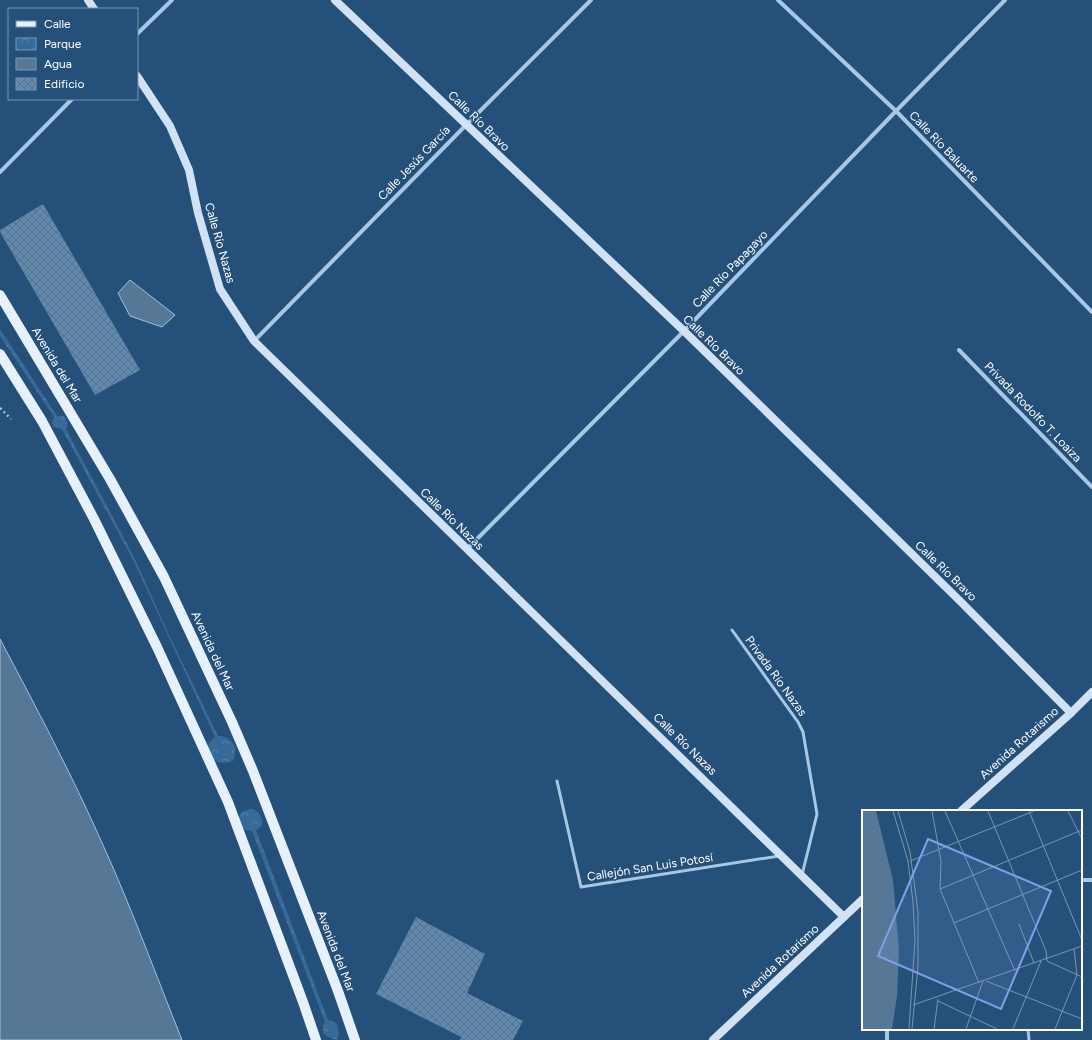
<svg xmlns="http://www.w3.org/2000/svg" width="1092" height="1040" viewBox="0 0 1092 1040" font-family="Figtree,sans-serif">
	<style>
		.park { fill: url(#park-crowns) }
		.water { fill: #577796; stroke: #9bc3e5 }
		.building { fill: url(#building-cross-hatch) }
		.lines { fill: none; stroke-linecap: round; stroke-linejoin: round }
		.path { stroke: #a7c7e4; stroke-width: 2.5; stroke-dasharray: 2 3; stroke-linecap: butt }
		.lane { stroke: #a7c7e4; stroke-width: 3 }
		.street { stroke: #a7c7e4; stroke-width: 4 }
		.secondary { stroke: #d0e2f4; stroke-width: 8 }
		.primary { stroke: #e7f1fc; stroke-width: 10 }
		.labels { text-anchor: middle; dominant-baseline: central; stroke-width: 3; stroke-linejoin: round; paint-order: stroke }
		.street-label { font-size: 12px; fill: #fff; stroke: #24507a }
		.inset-road { fill: none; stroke: #7c96af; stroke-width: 1 }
		.view { fill: #839eea; fill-opacity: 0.15; stroke: #839eea; stroke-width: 2 }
		.inset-edge { fill: none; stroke: #fff; stroke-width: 2 }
	</style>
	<defs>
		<pattern id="park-crowns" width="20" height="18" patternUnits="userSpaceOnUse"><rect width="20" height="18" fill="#376a98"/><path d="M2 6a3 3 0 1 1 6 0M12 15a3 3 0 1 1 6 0" fill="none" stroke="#5580a7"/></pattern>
		<pattern id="building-cross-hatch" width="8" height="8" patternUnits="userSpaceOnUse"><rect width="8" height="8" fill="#6189ae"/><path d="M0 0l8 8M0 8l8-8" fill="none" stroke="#597187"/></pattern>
	</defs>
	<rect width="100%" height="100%" fill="#24507a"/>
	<g class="park">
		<path d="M0,329L57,416H64L68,424L66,429L135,559L169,635L218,736C233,736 239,748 233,761C224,764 214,764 210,754C209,751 207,748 208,745C209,742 213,739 215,737L133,560L62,429L53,426L52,422L54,417L0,336Z"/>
		<path d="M250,809C259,809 263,818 262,826L256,830L328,1020C340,1022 340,1031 337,1040L328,1037L323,1033V1025L325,1022L252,831C241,830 241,827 239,817L241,812Z"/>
	</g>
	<g class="water">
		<polygon points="130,280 175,315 162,327 130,316 118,293"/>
		<path d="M0,639C36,707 72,775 103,845C132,909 156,975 182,1040H0Z"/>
	</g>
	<g class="building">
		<polygon points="43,204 140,370 95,395 0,232 0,230"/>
		<polygon points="416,917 485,954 467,993 523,1021 513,1040 460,1040 461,1037 376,994"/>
	</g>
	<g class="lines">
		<polyline class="path" points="0,408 11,419"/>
		<g class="lane">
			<polyline points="732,630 798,722 803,732 817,814 802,875"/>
			<polyline points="557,781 581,887 779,856"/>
			<polyline points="1028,1029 1029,1040"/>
		</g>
		<g class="street">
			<polyline points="778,0 896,111 1092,312"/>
			<polyline points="137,34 172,0"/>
			<polyline points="0,172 72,99"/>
			<polyline points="254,341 466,125 591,0"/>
			<polyline points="959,350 1092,487"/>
			<polyline points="467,549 684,331 896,111 1005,0"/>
			<polyline points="1081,880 1092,880"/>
			<polyline points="887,1029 887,1040"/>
		</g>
		<g class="secondary">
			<polyline points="88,0 94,9"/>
			<polyline points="335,0 684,331 960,601 1071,713"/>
			<polyline points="137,76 170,126 189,170 198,213 220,289 254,341 844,917"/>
			<polyline points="961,811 1071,713 1092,692"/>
			<polyline points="713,1040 863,899"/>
		</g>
		<g class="primary">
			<polyline points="0,295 110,479 164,577 232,722 253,771 338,991 355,1040"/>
			<polyline points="0,354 42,421 94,519 157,647 228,802 303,1002 316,1040"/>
		</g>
	</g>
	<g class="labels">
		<g class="street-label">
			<text transform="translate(479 121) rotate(44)">Calle Río Bravo</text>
			<text transform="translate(944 147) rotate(46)">Calle Río Baluarte</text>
			<text transform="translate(414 163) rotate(-46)">Calle Jesús García</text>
			<text transform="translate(220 243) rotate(74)">Calle Río Nazas</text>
			<text transform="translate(730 269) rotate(-46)">Calle Río Papagayo</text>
			<text transform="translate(714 345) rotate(44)">Calle Río Bravo</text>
			<text transform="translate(57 365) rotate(59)">Avenida del Mar</text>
			<text transform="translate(1033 412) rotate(46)">Privada Rodolfo T. Loaiza</text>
			<text transform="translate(452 519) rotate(44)">Calle Río Nazas</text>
			<text transform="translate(946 571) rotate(44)">Calle Río Bravo</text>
			<text transform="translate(213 651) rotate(65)">Avenida del Mar</text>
			<text transform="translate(776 676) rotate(54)">Privada Río Nazas</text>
			<text transform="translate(1019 743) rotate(-42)">Avenida Rotarismo</text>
			<text transform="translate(685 744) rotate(44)">Calle Río Nazas</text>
			<text transform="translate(650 867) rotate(-9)">Callejón San Luis Potosí</text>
			<text transform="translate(336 951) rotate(69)">Avenida del Mar</text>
			<text transform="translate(780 961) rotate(-43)">Avenida Rotarismo</text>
		</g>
	</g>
	<g transform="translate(862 810)">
		<rect width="220" height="220" fill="#24507a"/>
		<path d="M0,1H14L31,70L37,140L35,186L30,219H0Z" fill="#577796"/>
		<path class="inset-road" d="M31,1L46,51L51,92L53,130L47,219M36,1L48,42L56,102V157L50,219M70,1L79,51L78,79L117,173M83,1L153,161M126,1L184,141L185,151L220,167M167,1L220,130M206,1L220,29M48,51L172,1M78,79L220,20M92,113L220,60M157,114L172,153M124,171L220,209M76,191L135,219M51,195L220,136M72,219L76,189M104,219L121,171M151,219L179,151M193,219L215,165L212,139"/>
		<path class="view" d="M66,29L189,81L139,199L16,146Z"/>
		<rect width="220" height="220" class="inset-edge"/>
	</g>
	<rect x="8" y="8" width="130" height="92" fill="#24507a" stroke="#7c96af"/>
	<rect x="16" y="21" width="20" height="6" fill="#e7f1fc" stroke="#7c96af"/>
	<text x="44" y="28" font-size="12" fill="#ffffff">Calle</text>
	<rect x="16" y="38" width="20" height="12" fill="url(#park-crowns)" stroke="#7c96af"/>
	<text x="44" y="48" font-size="12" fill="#ffffff">Parque</text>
	<rect x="16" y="58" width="20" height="12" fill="#577796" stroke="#7c96af"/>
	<text x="44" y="68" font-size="12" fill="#ffffff">Agua</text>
	<rect x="16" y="78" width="20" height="12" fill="url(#building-cross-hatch)" stroke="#7c96af"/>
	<text x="44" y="88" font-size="12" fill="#ffffff">Edificio</text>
</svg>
